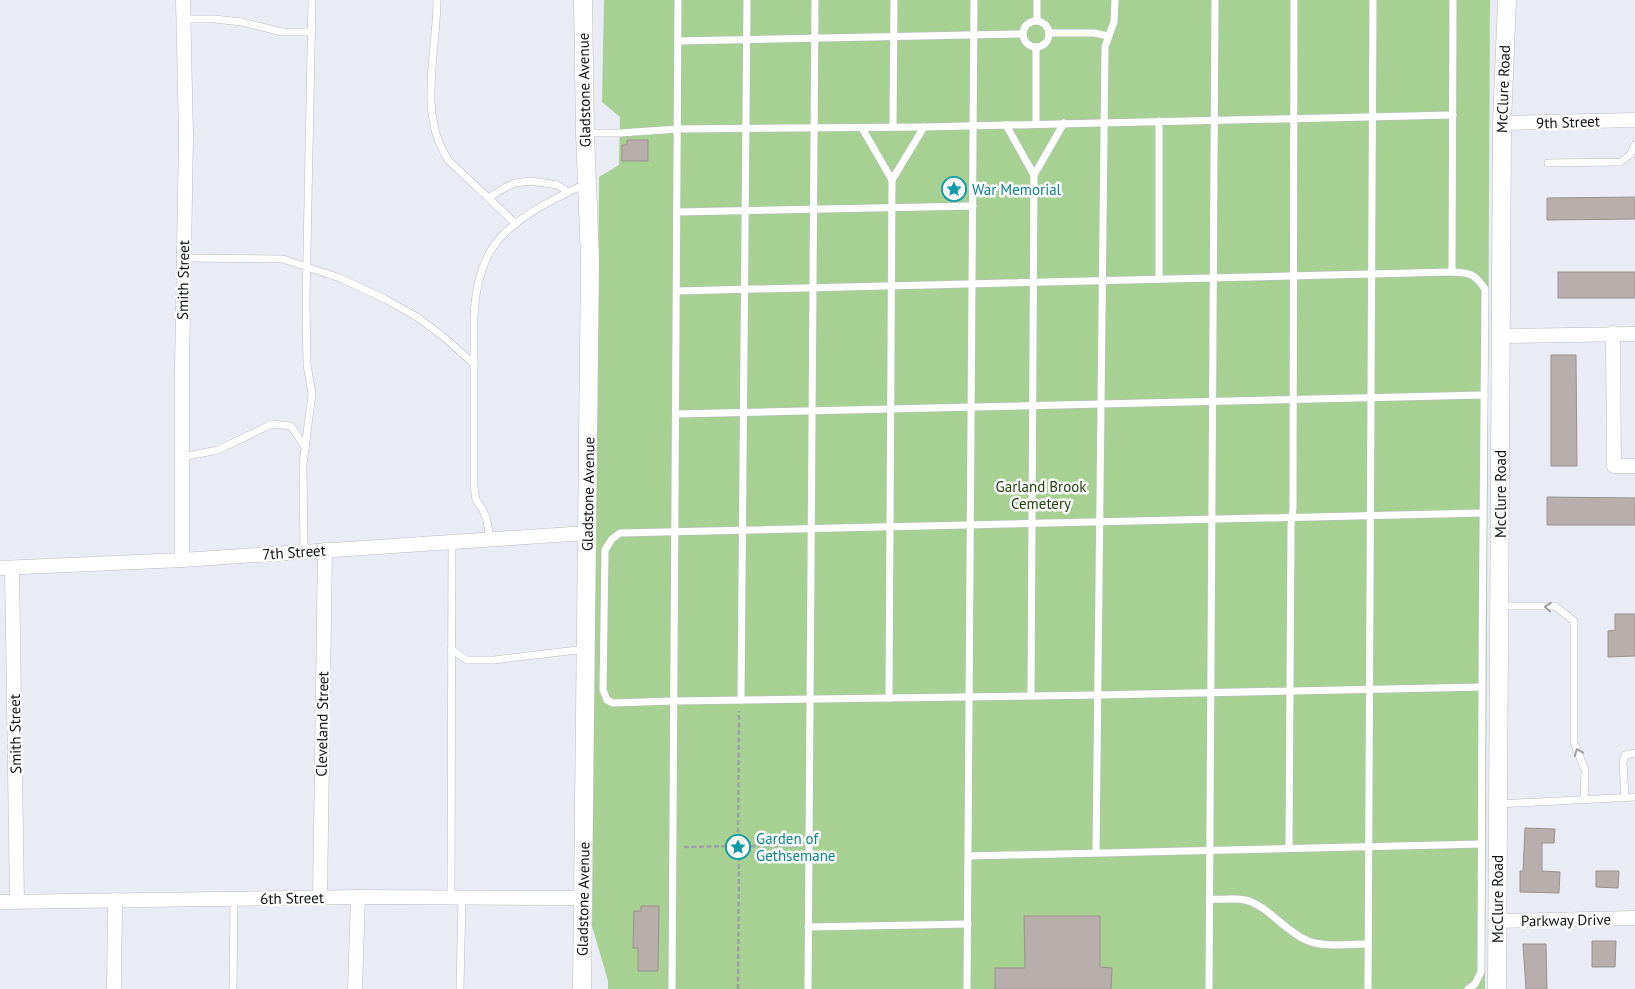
<svg xmlns="http://www.w3.org/2000/svg" width="1635" height="989" viewBox="0 0 1635 989" font-family="'PT Sans',sans-serif">
	<style>
		.green { fill: #a7d093 }
		.building { fill: #b8aeab; stroke: #9a918e }
		.lines { fill: none; stroke-linecap: round; stroke-linejoin: round }
		.service-casing { stroke: #b9bbc4; stroke-width: 8 }
		.minor-casing { stroke: #b9bbc4; stroke-width: 15 }
		.tertiary-casing { stroke: #b9bbc4; stroke-width: 19 }
		.path { stroke: #9c9fa5; stroke-width: 2.5; stroke-dasharray: 5 2.5; stroke-linecap: butt }
		.service { stroke: #fff; stroke-width: 7 }
		.minor { stroke: #fff; stroke-width: 14 }
		.tertiary { stroke: #fff; stroke-width: 18 }
		.oneway { stroke: #9f9fa0 }
		.labels { text-anchor: middle; dominant-baseline: central; stroke-width: 5; stroke-linejoin: round; paint-order: stroke }
		.street-label { font-size: 15px; fill: #0e0f11; stroke: #fff }
		.culture-label { font-size: 15px; fill: #0d838f; stroke: #fff; text-anchor: start }
		.park-label { font-size: 15px; fill: #21420a; stroke: #fff }
	</style>
	<rect width="100%" height="100%" fill="#e9ecf5"/>
	<polygon class="green" points="604,0 1490,0 1485,989 608,989 608,981 592,926 599,177 619,165 620,117 602,102"/>
	<g class="building">
		<polygon points="627,140 648,140 648,161 622,161 622,145 627,145"/>
		<polygon points="1635,197 1635,219 1547,220 1547,198"/>
		<rect x="1558" y="272" width="77" height="26"/>
		<polygon points="1551,355 1576,355 1577,466 1551,466"/>
		<polygon points="1547,497 1635,498 1635,525 1547,525"/>
		<polygon points="1615,614 1635,614 1635,656 1608,657 1608,631 1615,630"/>
		<polygon points="1525,828 1555,829 1554,843 1542,843 1542,871 1560,872 1559,893 1520,892 1520,871 1523,871"/>
		<polygon points="1596,871 1619,871 1618,888 1596,887"/>
		<polygon points="641,906 659,906 658,971 638,971 638,948 633,948 634,911 641,911"/>
		<polygon points="1024,916 1100,916 1100,967 1112,968 1111,989 995,989 995,968 1025,968"/>
		<polygon points="1592,941 1616,941 1615,967 1592,967"/>
		<polygon points="1523,944 1546,944 1547,989 1526,989"/>
	</g>
	<g class="lines">
		<defs>
			<g id="service">
				<path d="M437,0C437,51 417,115 449,161L516,224"/>
				<polyline points="1037,0 1037,20"/>
				<polyline points="183,19 214,19 242,22 282,32 311,32"/>
				<circle cx="1036" cy="34" r="13"/>
				<polyline points="1050,33 1094,33 1108,36"/>
				<polyline points="678,41 1022,34"/>
				<polyline points="1036,124 1036,48"/>
				<polyline points="1006,125 1034,175"/>
				<polyline points="893,127 894,0"/>
				<polyline points="862,128 892,180"/>
				<polyline points="585,133 620,133 678,129 924,127 1453,115"/>
				<polyline points="1548,163 1620,162 1630,155 1635,145"/>
				<polyline points="488,198 506,187 515,183 531,181 558,185 568,192"/>
				<polyline points="677,212 973,206"/>
				<polyline points="184,258 283,259 340,278 385,299 417,317 445,338 474,364"/>
				<polyline points="1452,272 1453,0"/>
				<polyline points="1159,279 1159,121"/>
				<path d="M677,291L1452,272C1470,273 1474,273 1485,289C1482,517 1482,744 1481,972L1475,984L1468,989"/>
				<polyline points="676,414 1484,395"/>
				<polyline points="182,457 218,450 272,424 291,426 305,447"/>
				<polyline points="1482,513 620,533 612,539 605,550 603,690 607,700 613,703 673,701 1098,695 1482,687"/>
				<path d="M490,539L487,521L483,510L476,500L474,487V317C475,294 480,267 493,247C512,218 556,198 587,183"/>
				<polyline points="304,552 303,464 312,394 307,365 306,302 312,0"/>
				<polyline points="1500,606 1555,606 1574,621 1574,742 1585,770 1584,800"/>
				<polyline points="451,649 467,660 494,660 586,649"/>
				<polyline points="1031,696 1034,175 1064,123"/>
				<polyline points="889,698 892,180 924,127"/>
				<polyline points="741,700 747,0"/>
				<polyline points="1625,797 1623,762 1625,755 1635,753"/>
				<polyline points="1498,804 1635,797"/>
				<polyline points="1289,848 1291,526 1293,507 1294,0"/>
				<polyline points="1096,852 1105,47 1114,22 1115,0"/>
				<polyline points="969,856 1481,844"/>
				<polyline points="451,897 452,542"/>
				<path d="M1210,899C1221,900 1234,898 1245,900C1267,905 1285,931 1306,940C1324,948 1349,944 1368,944"/>
				<polyline points="808,927 968,924"/>
				<polyline points="233,989 234,899"/>
				<polyline points="460,989 462,898"/>
				<polyline points="672,989 678,0"/>
				<polyline points="808,989 815,0"/>
				<polyline points="967,989 974,0"/>
				<polyline points="1209,989 1215,0"/>
				<polyline points="1368,989 1373,0"/>
			</g>
			<g id="minor">
				<polyline points="1502,123 1635,120"/>
				<polyline points="1613,333 1614,466 1635,466"/>
				<polyline points="1501,336 1635,334"/>
				<polyline points="182,560 182,370 186,136 183,0"/>
				<polyline points="0,568 182,560 587,533"/>
				<polyline points="12,568 17,901"/>
				<polyline points="320,897 325,550"/>
				<polyline points="0,902 358,897 583,898"/>
				<polyline points="1497,921 1635,918"/>
				<polyline points="114,989 115,900"/>
				<polyline points="355,989 358,897"/>
			</g>
			<g id="tertiary">
				<polyline points="582,989 590,259 585,133 583,0"/>
				<polyline points="1497,989 1502,123 1507,0"/>
			</g>
		</defs>
		<use href="#service" class="service-casing"/>
		<use href="#minor" class="minor-casing"/>
		<use href="#tertiary" class="tertiary-casing"/>
		<g class="path">
			<rect x="734" y="840" width="9" height="12"/>
			<polyline points="738,840 739,711"/>
			<polyline points="743,846 799,846"/>
			<polyline points="684,847 734,846"/>
			<polyline points="738,989 739,852"/>
		</g>
		<use href="#service" class="service"/>
		<use href="#minor" class="minor"/>
		<use href="#tertiary" class="tertiary"/>
	</g>
	<defs><path id="oneway-chevron" d="M-2-3.5L2.5 0L-2 3.5" fill="none" stroke-width="1.6" stroke-linecap="round" stroke-linejoin="round" transform="scale(1.25)"/></defs>
	<g class="oneway">
		<use href="#oneway-chevron" transform="translate(1548 607) rotate(-176)"/>
		<use href="#oneway-chevron" transform="translate(1578 752) rotate(-112)"/>
	</g>
	<defs>
		<symbol id="sight-ring" viewBox="-11 -11 22 22"><circle r="9.5" fill="#fff" stroke="#0f9aa8" stroke-width="1.5"/><path d="M0-6L1.8-2.2L6-1.7L2.9 1.2L3.7 5.4L0 3.3L-3.7 5.4L-2.9 1.2L-6-1.7L-1.8-2.2Z" fill="#0f9aa8"/></symbol>
	</defs>
	<g fill-rule="evenodd">
		<use href="#sight-ring" x="940" y="175" width="28" height="28"/>
		<use href="#sight-ring" x="724" y="833" width="28" height="28"/>
	</g>
	<g class="labels">
		<g class="street-label">
			<text transform="translate(1503 89) rotate(-88)">McClure Road</text>
			<text transform="translate(584 90) rotate(-91)">Gladstone Avenue</text>
			<text transform="translate(1568 122) rotate(-2)">9th Street</text>
			<text transform="translate(183 280) rotate(-89)">Smith Street</text>
			<text transform="translate(588 494) rotate(-89)">Gladstone Avenue</text>
			<text transform="translate(1500 494) rotate(-90)">McClure Road</text>
			<text transform="translate(294 552) rotate(-4)">7th Street</text>
			<text transform="translate(322 724) rotate(-89)">Cleveland Street</text>
			<text transform="translate(15 734) rotate(-91)">Smith Street</text>
			<text transform="translate(292 898) rotate(-1)">6th Street</text>
			<text transform="translate(583 899) rotate(-89)">Gladstone Avenue</text>
			<text transform="translate(1497 899) rotate(-90)">McClure Road</text>
			<text transform="translate(1566 920) rotate(-1)">Parkway Drive</text>
		</g>
		<g class="culture-label">
			<text x="972" y="189">War Memorial</text>
			<text x="756" y="838">Garden of<tspan x="756" dy="17">Gethsemane</tspan></text>
		</g>
		<g class="park-label">
			<text x="1041" y="486">Garland Brook<tspan x="1041" dy="17">Cemetery</tspan></text>
		</g>
	</g>
</svg>
